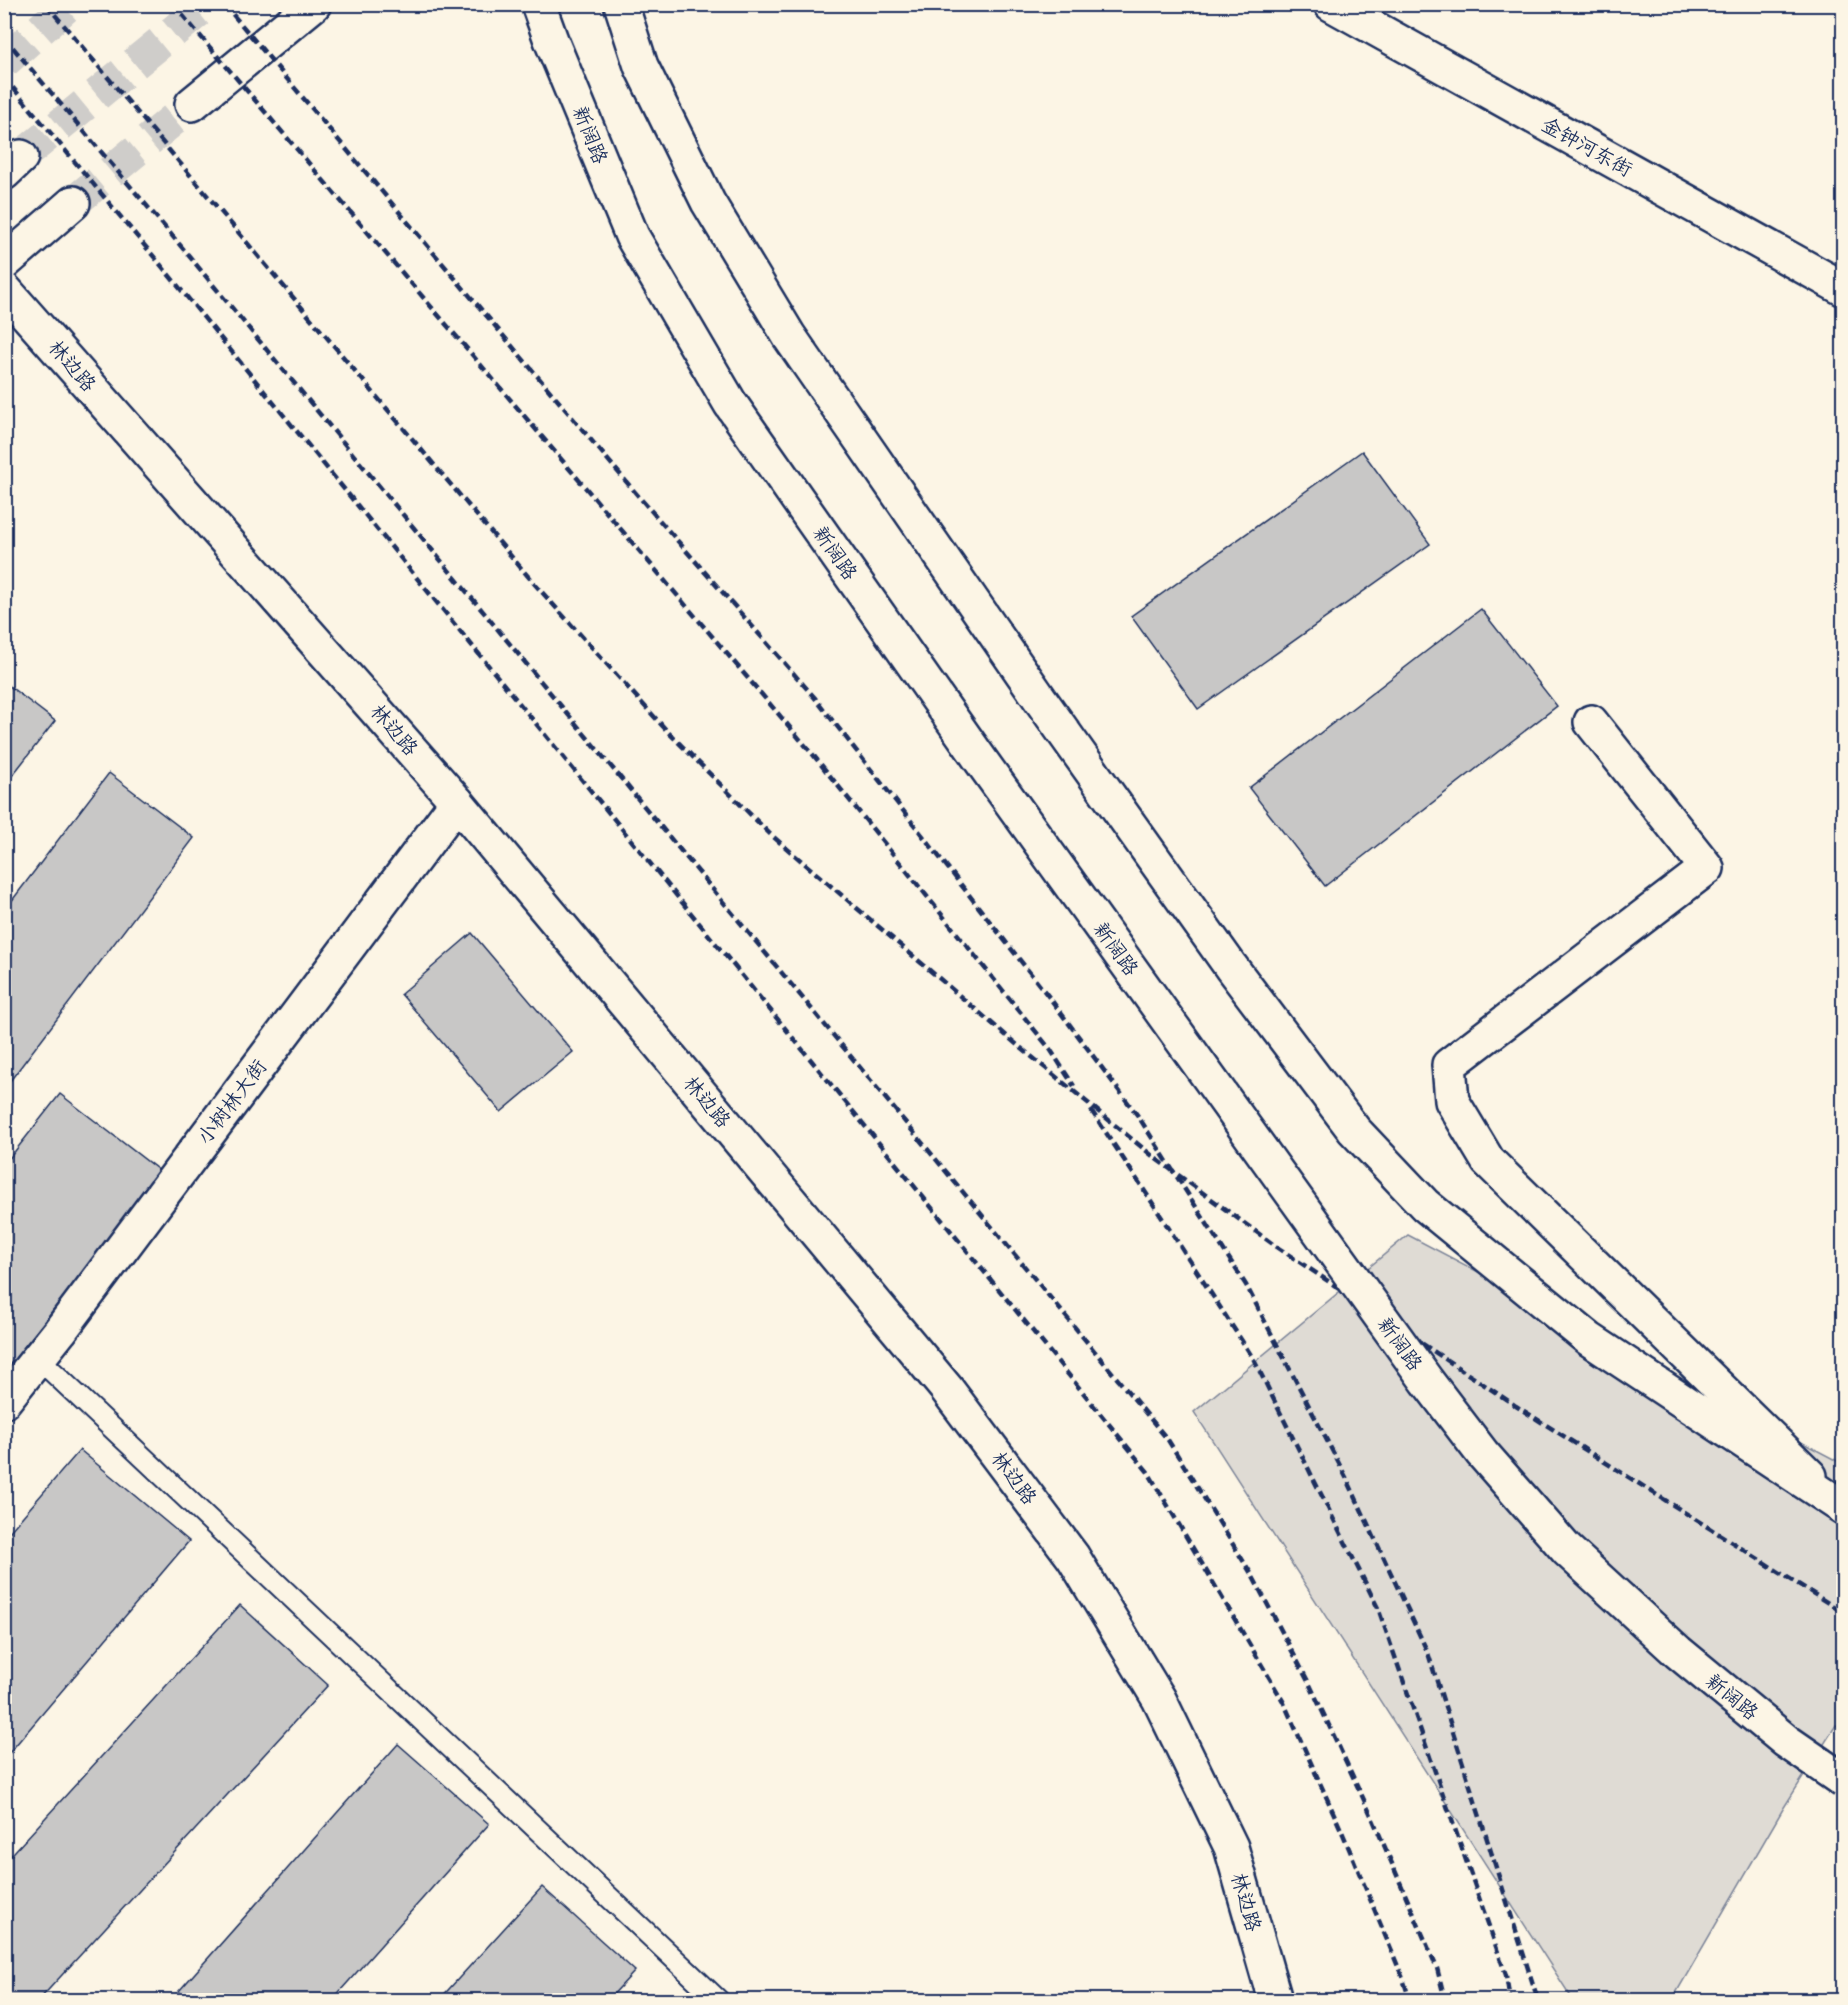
<svg xmlns="http://www.w3.org/2000/svg" width="1848" height="2005" viewBox="0 0 1848 2005" font-family="'Comic Neue','LXGW WenKai TC',sans-serif">
	<style>
		.green { fill: #dfdbd4; stroke: #7d8599; stroke-width: 1.5 }
		.building { fill: #c8c7c6; stroke: #1b2f5e; stroke-width: 1.5 }
		.lines { fill: none; stroke-linecap: round; stroke-linejoin: round }
		.street-tunnel { stroke: #cfcdca; stroke-width: 33; stroke-dasharray: 33 16; stroke-linecap: butt }
		.primary-tunnel { stroke: #cfcdca; stroke-width: 33; stroke-dasharray: 33 16; stroke-linecap: butt }
		.lane-casing { stroke: #1b2f5e; stroke-width: 24 }
		.street-casing { stroke: #1b2f5e; stroke-width: 38 }
		.primary-casing { stroke: #1b2f5e; stroke-width: 38 }
		.highway-casing { stroke: #1b2f5e; stroke-width: 38 }
		.lane { stroke: #fcf5e5; stroke-width: 20 }
		.street { stroke: #fcf5e5; stroke-width: 33 }
		.primary { stroke: #fcf5e5; stroke-width: 33 }
		.highway { stroke: #fcf5e5; stroke-width: 33 }
		.rail { stroke: #1b2f5e; stroke-width: 4.5; stroke-dasharray: 9 4.5; stroke-linecap: butt }
		.highway-bridge-casing { stroke: #1b2f5e; stroke-width: 38; stroke-linecap: butt }
		.highway-bridge { stroke: #fcf5e5; stroke-width: 33 }
		.labels { text-anchor: middle; dominant-baseline: central; stroke-width: 5; stroke-linejoin: round; paint-order: stroke }
		.street-label { font-size: 20px; fill: #1b2f5e; stroke: #fcf5e5 }
	</style>
	<rect width="100%" height="100%" fill="#fcf5e5"/>
	<filter id="ink" filterUnits="userSpaceOnUse"><feTurbulence type="fractalNoise" baseFrequency=".0167" numOctaves="2"/><feDisplacementMap in="SourceGraphic" scale="12" xChannelSelector="R" yChannelSelector="G"/><feConvolveMatrix kernelMatrix="1 2 1 2 8 2 1 2 1" color-interpolation-filters="sRGB"/></filter>
	<g filter="url(#ink)">
		<polygon class="green" points="1408,1235 1843,1464 1843,1729 1836,1725 1783,1809 1672,2000 1573,2000 1194,1412"/>
		<g class="building">
			<polygon points="1362,451 1430,544 1198,709 1131,616"/>
			<polygon points="1481,609 1557,706 1325,886 1249,788"/>
			<polygon points="4,682 55,721 4,786"/>
			<polygon points="109,773 194,838 4,1089 4,911"/>
			<polygon points="472,933 573,1052 501,1112 401,994"/>
			<polygon points="60,1094 161,1172 4,1373 4,1165"/>
			<polygon points="80,1450 189,1541 4,1759 4,1538"/>
			<polygon points="240,1605 328,1685 39,2000 4,2000 4,1863"/>
			<polygon points="398,1744 489,1824 332,2000 171,2000"/>
			<polygon points="542,1887 635,1971 608,2000 439,2000"/>
		</g>
		<g class="lines">
			<polyline class="street-tunnel" points="73,203 192,104"/>
			<g class="primary-tunnel">
				<polyline points="4,62 69,4"/>
				<polyline points="21,157 207,4"/>
			</g>
			<defs>
				<polyline id="lane" points="38,1358 718,2000"/>
				<g id="street">
					<polyline points="1331,4 1844,289"/>
					<polyline points="192,104 314,4"/>
					<polyline points="4,263 73,203"/>
					<polyline points="4,289 457,802 946,1388 1073,1557 1159,1699 1231,1847 1275,2000"/>
					<polyline points="1591,722 1707,868 1449,1065 1452,1101 1488,1161 1810,1476"/>
					<polyline points="4,1401 60,1331 457,802"/>
				</g>
				<polyline id="primary" points="4,173 21,157"/>
				<polyline id="highway" points="621,4 641,66 708,202 789,336 1040,699 1231,967 1354,1130 1425,1205 1589,1339 1844,1508"/>
			</defs>
			<use href="#lane" class="lane-casing"/>
			<use href="#street" class="street-casing"/>
			<use href="#primary" class="primary-casing"/>
			<use href="#highway" class="highway-casing"/>
			<use href="#lane" class="lane"/>
			<use href="#street" class="street"/>
			<use href="#primary" class="primary"/>
			<use href="#highway" class="highway"/>
			<g class="rail">
				<polyline points="46,4 532,581 668,732 770,834 1015,1043 1155,1158 1277,1247 1516,1406 1844,1613"/>
				<polyline points="173,4 810,751 1050,1049 1074,1086"/>
				<polyline points="224,4 640,498 815,698 1052,1001 1138,1116 1246,1285 1348,1481 1428,1653 1538,2000"/>
				<polyline points="4,37 180,245 1168,1440 1252,1575 1310,1685 1371,1815 1437,1968 1445,2000"/>
				<polyline points="4,77 160,264 1148,1472 1283,1701 1343,1834 1402,1976 1410,2000"/>
				<polyline points="1091,1110 1144,1190 1253,1358 1378,1608 1506,1975 1510,2000"/>
			</g>
			<defs>
				<polyline id="highway-bridge" points="538,4 551,40 632,236 730,403 982,762 1427,1381 1482,1453 1567,1550 1678,1652 1786,1741 1844,1781"/>
			</defs>
			<use href="#highway-bridge" class="highway-bridge-casing"/>
			<use href="#highway-bridge" class="highway-bridge"/>
		</g>
	</g>
	<g class="labels">
		<g class="street-label">
			<text transform="translate(590 135) rotate(68)">新阔路</text>
			<text transform="translate(1587 147) rotate(29)">金钟河东街</text>
			<text transform="translate(72 366) rotate(49)">林边路</text>
			<text transform="translate(835 553) rotate(55)">新阔路</text>
			<text transform="translate(394 730) rotate(49)">林边路</text>
			<text transform="translate(1116 949) rotate(54)">新阔路</text>
			<text transform="translate(232 1102) rotate(-53)">小树林大街</text>
			<text transform="translate(707 1102) rotate(50)">林边路</text>
			<text transform="translate(1400 1344) rotate(54)">新阔路</text>
			<text transform="translate(1014 1478) rotate(53)">林边路</text>
			<text transform="translate(1732 1697) rotate(39)">新阔路</text>
			<text transform="translate(1246 1902) rotate(74)">林边路</text>
		</g>
	</g>
	<rect width="1848" height="2005" fill="none" stroke="#fcf5e5" stroke-width="24"/>
	<rect x="12" y="12" width="1824" height="1981" fill="none" stroke="#1b2f5e" stroke-width="2" filter="url(#ink)"/>
</svg>
